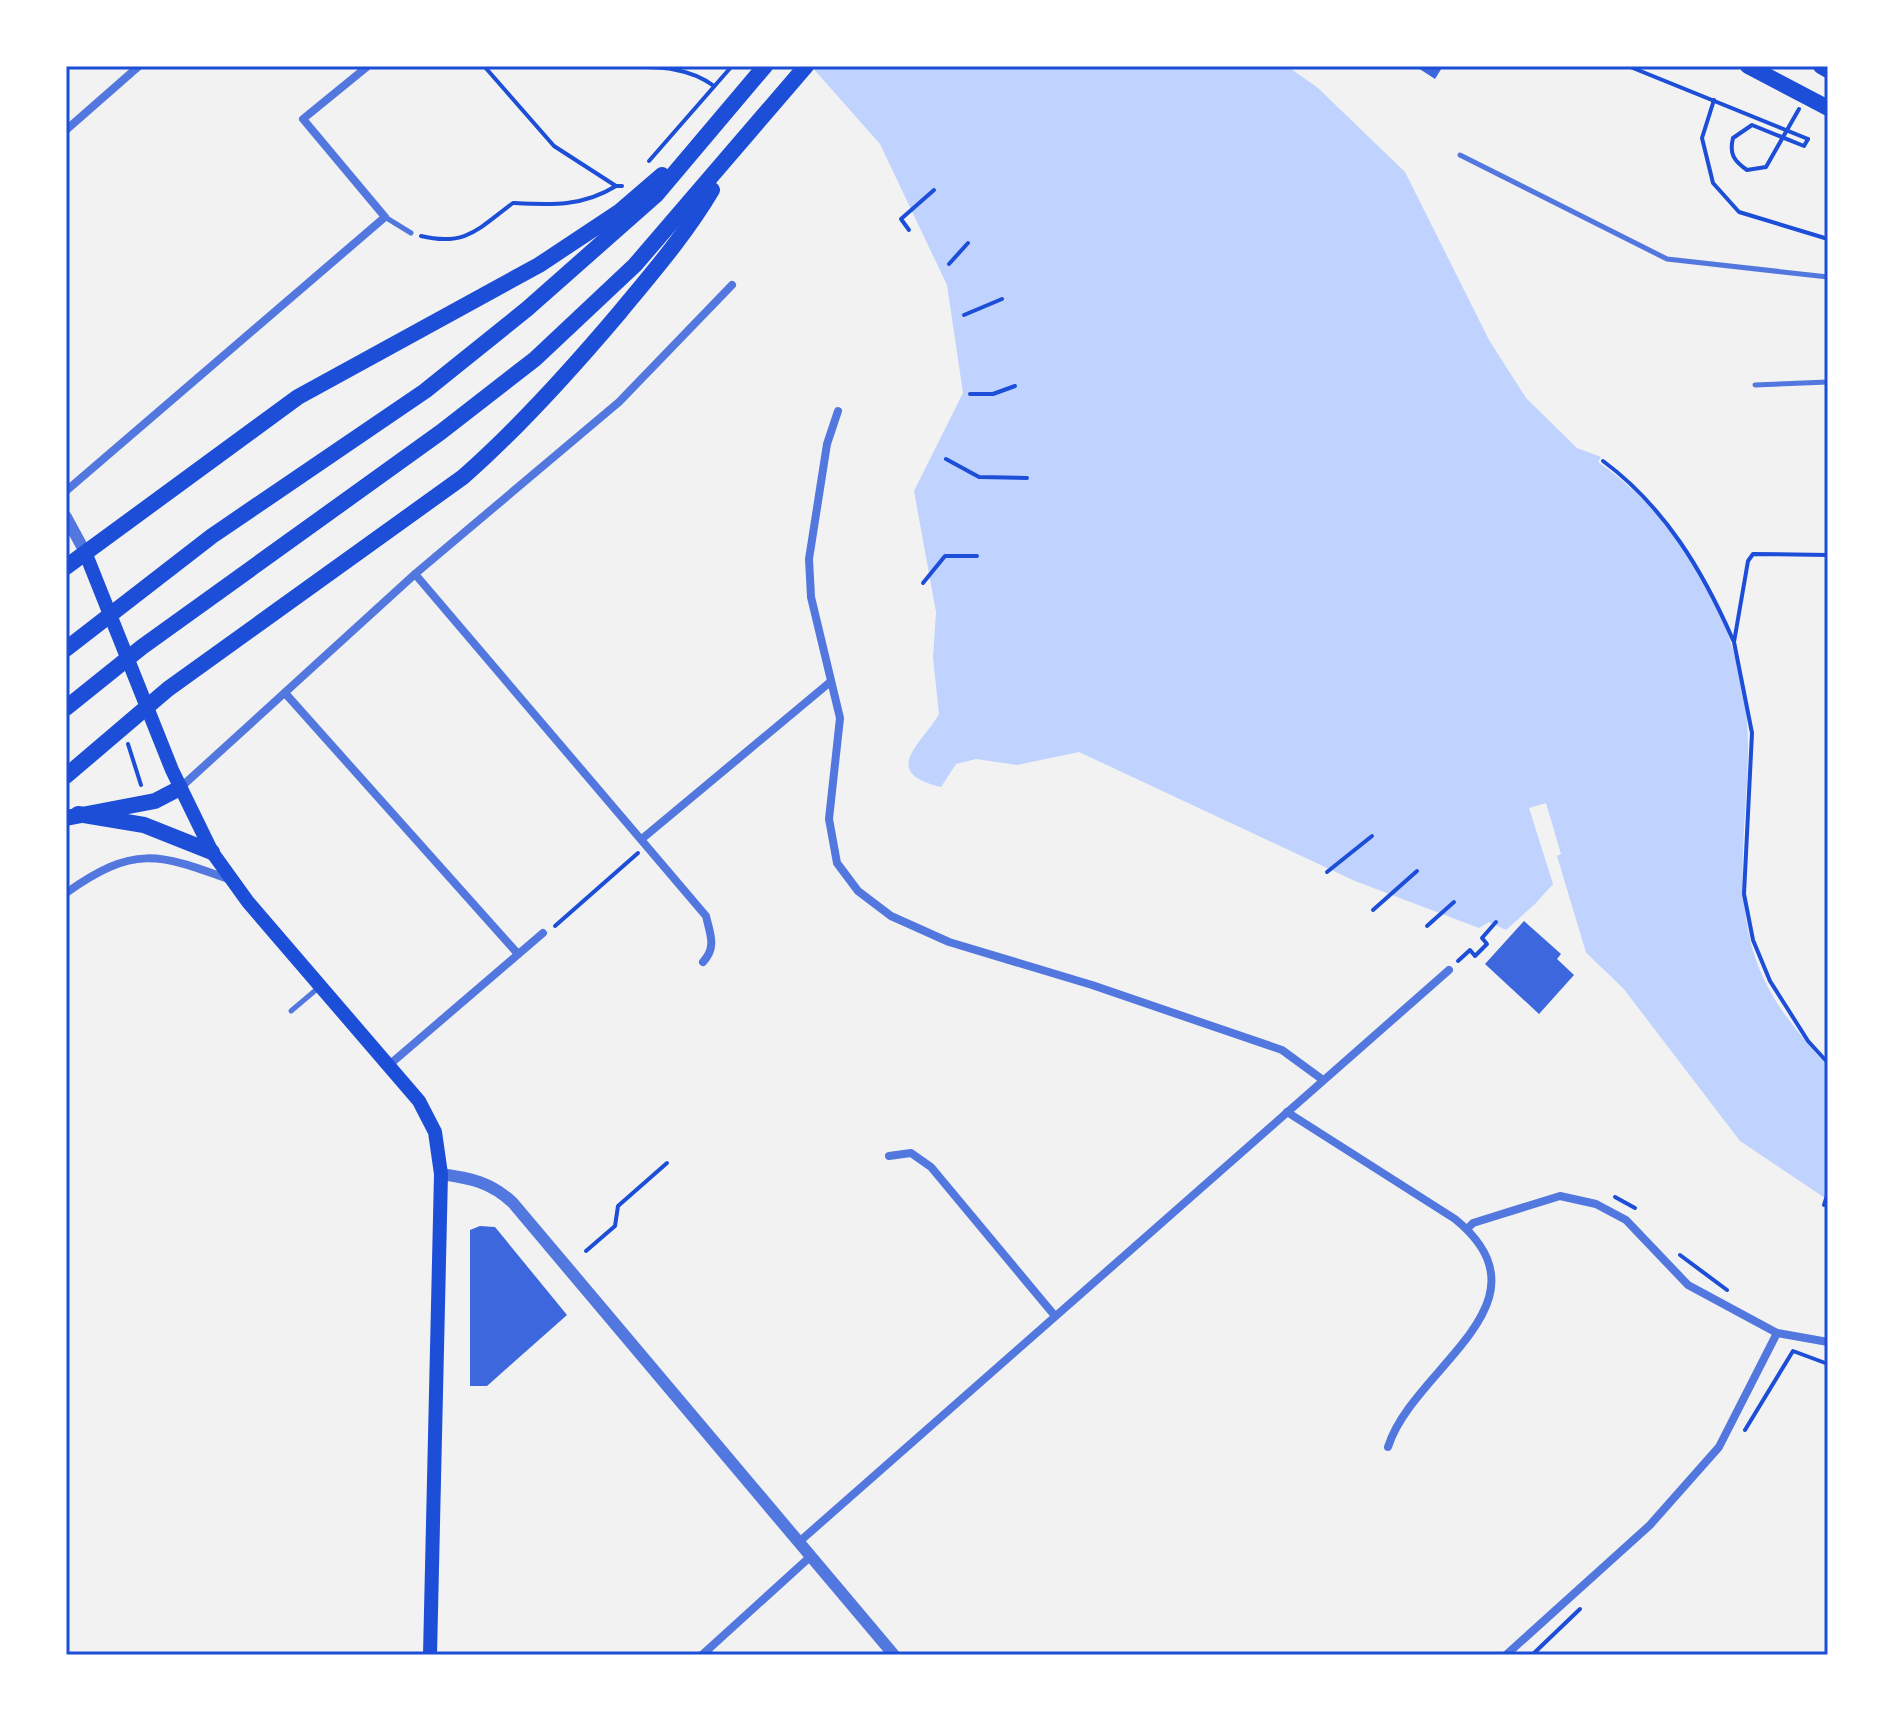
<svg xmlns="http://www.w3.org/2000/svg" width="1894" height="1721" viewBox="0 0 1894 1721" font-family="Karla,sans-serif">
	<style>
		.water { fill: #bfd3fe }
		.pier { fill: #f2f2f2 }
		.building { fill: #3d67dc }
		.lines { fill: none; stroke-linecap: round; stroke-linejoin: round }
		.path { stroke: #1d4ed8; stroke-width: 4 }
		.service { stroke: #5277de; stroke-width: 5 }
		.minor { stroke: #5277de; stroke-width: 8 }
		.tertiary { stroke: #5277de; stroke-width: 12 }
		.secondary { stroke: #1d4ed8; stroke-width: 14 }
		.primary { stroke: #1d4ed8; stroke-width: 16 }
		.trunk { stroke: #1d4ed8; stroke-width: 16 }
		.neatline { fill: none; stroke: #1d4ed8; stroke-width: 3 }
	</style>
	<rect width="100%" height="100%" fill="#f2f2f2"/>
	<path class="water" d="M811,66H1287L1318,88L1405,172L1489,340L1526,398L1577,448L1601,457L1598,462C1690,526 1750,640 1748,752C1747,820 1734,885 1753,951C1768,1000 1796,1030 1828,1067V1200L1740,1141L1623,988L1535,904L1506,930L1489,922L1479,928L1355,881L1079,752L1017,765L976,759L956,764L941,787C879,772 922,744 939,714L933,658L936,612L914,491L963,393L947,285L880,144Z"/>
	<polygon class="pier" points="1546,803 1561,854 1557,856 1587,956 1535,904 1553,884 1529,808"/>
	<g class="building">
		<polygon points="1415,66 1443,66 1435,79"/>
		<polygon points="1524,921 1561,954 1557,959 1574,975 1539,1014 1485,964"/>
		<polygon points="480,1226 495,1227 567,1315 487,1386 470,1386 470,1230"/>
	</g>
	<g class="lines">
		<g class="path">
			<polyline points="484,66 554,146 616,186 622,186"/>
			<path d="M601,66C641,69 680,61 714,86"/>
			<polyline points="1628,66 1808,139"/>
			<polyline points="1714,100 1702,138 1713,183 1739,212 1828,239"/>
			<path d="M1799,109L1766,167L1747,170C1734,161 1729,154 1733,138L1752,125L1804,146L1808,139"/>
			<polyline points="649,161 732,66"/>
			<polyline points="909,230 901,219 934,190"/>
			<path d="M421,236C466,247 479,228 513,203C551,205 582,207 616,186"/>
			<polyline points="949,264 968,243"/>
			<polyline points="964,315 1002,299"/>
			<polyline points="970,394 993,394 1015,386"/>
			<polyline points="946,459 979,477 1027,478"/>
			<path d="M1603,461C1664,506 1703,571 1733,640"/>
			<polyline points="1828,555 1753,554 1748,561 1734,642 1752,733 1744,894 1753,940 1770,981 1808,1041 1828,1063"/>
			<polyline points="923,583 945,556 977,556"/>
			<polyline points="128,744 141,785"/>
			<polyline points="1327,872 1372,836"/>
			<polyline points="1373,910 1417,871"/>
			<polyline points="555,926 638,853"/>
			<polyline points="1427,926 1454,902"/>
			<polyline points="1458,961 1470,950 1475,956 1487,944 1482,938 1496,922"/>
			<polyline points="1615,1197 1635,1208"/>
			<polyline points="1824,1205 1828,1192"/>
			<polyline points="586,1251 615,1226 618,1206 667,1163"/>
			<polyline points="1680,1255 1727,1290"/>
			<polyline points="1745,1430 1793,1351 1828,1364"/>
			<polyline points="1532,1655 1580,1609"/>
		</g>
		<g class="service">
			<polyline points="1460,155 1667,259 1828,277"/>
			<polyline points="385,217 411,233"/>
			<polyline points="1755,385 1828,382"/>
			<polyline points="291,1011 317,989"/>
		</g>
		<g class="minor">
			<polyline points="66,130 139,66"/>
			<polyline points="838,411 827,444 809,559 811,597 840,718 829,819 837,863 858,891 891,916 949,942 1092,985 1282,1050 1323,1080"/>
			<polyline points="66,491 385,217 303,119 368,66"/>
			<path d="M415,574L706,916C710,934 717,947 703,962"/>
			<polyline points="285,693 518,954"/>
			<polyline points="180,788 415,574 619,402 732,285"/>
			<polyline points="643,838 829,683"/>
			<path d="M66,893C134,845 157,853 231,880"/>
			<polyline points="389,1065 543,933"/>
			<path d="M1287,1112L1455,1219C1558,1303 1413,1367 1388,1447"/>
			<polyline points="889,1156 911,1153 931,1167 1055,1316"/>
			<polyline points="1467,1229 1473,1223 1560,1196 1596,1204 1626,1220 1688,1285 1777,1333 1828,1342"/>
			<polyline points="799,1542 1449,970"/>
			<polyline points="702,1655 811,1556"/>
			<polyline points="1506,1655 1650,1525 1719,1447 1777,1333"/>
		</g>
		<g class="tertiary">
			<polyline points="66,517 85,552"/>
			<path d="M441,1174C470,1178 491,1182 513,1203L894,1655"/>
		</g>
		<polyline class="secondary" points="85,552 172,770 212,852 248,902 419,1101 435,1132 441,1174 430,1655"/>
		<g class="primary">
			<polyline points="66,567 298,397 539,265 619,212 662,175"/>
			<polyline points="66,649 212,536 425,391 527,309 656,195 765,66"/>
			<polyline points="66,708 142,647 441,432 535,359 635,265 806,66"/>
			<path d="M66,776L168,689L463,477C520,427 571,370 620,312C653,272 686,234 712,190"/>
			<polyline points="78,814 144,825 212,852"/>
			<polyline points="66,818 155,801 180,788"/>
		</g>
		<g class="trunk">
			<polyline points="1748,66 1828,108"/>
			<polyline points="1821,66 1828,70"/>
		</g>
	</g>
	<rect width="1894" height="1721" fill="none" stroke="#ffffff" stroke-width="136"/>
	<rect x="68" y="68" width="1758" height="1585" class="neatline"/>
</svg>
